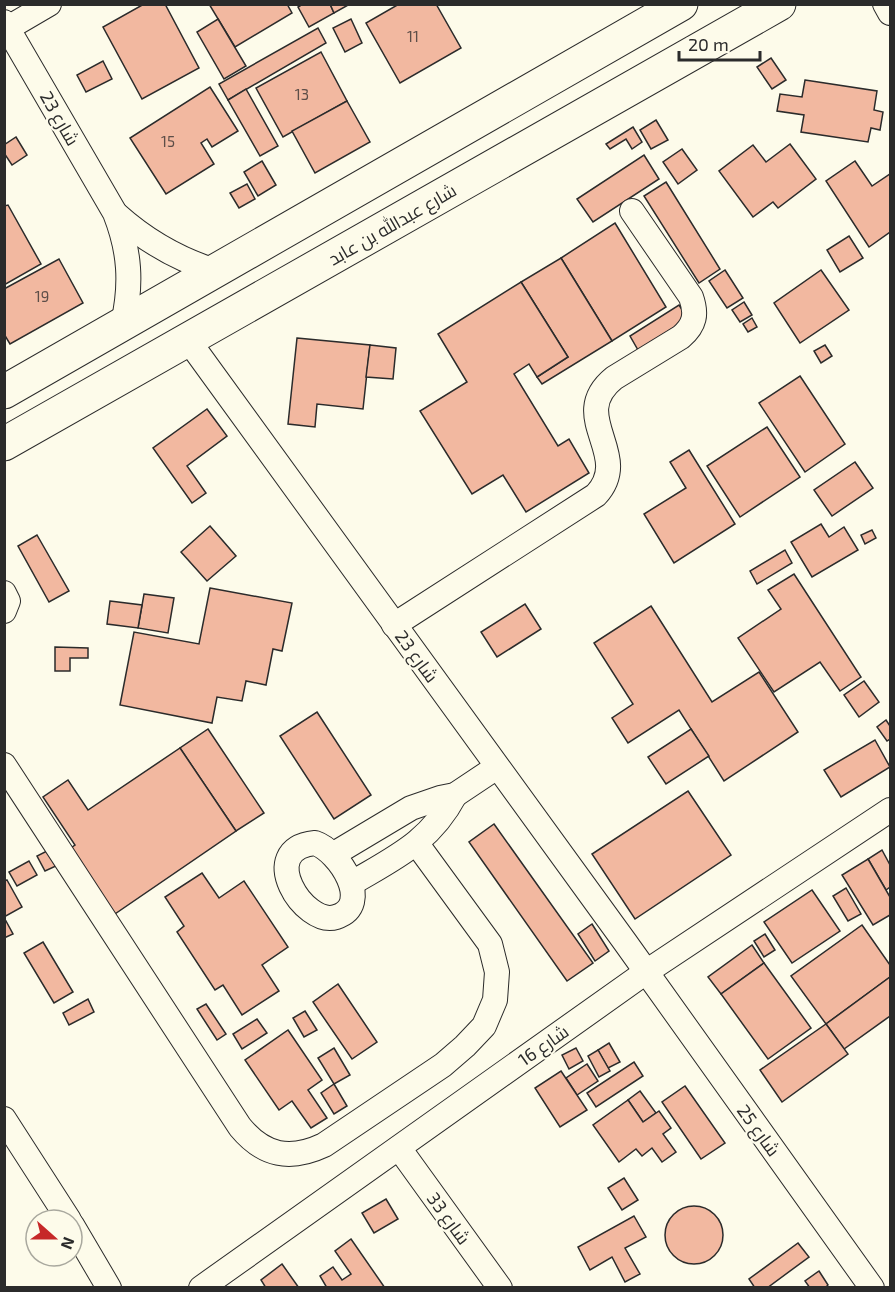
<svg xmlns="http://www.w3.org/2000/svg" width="895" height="1292" viewBox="0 0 895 1292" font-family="'Exo 2',Cairo,sans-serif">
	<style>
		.building { fill: #f2b8a0; stroke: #2b2b2b; stroke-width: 1.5 }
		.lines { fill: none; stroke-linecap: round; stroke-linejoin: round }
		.minor-casing { stroke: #2b2b2b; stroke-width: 26 }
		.secondary-casing { stroke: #2b2b2b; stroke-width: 35 }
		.minor { stroke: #fdfbea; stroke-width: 24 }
		.secondary { stroke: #fdfbea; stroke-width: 33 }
		.labels { text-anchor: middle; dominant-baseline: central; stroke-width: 4.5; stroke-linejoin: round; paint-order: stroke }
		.number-label { font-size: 15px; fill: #5d4e48 }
		.street-label { font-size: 18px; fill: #2b2b2b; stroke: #fdfbea }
	</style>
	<rect width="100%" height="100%" fill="#fdfbea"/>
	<g class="building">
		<polygon points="144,4 165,4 199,68 142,99 103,27"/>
		<polygon points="209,4 287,4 292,13 235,47"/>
		<polygon points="303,4 330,4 334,13 309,27 298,7"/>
		<polygon points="330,4 350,4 334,13"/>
		<polygon points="399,4 436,4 461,48 400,83 366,23"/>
		<polygon points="218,19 246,66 224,79 197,32"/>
		<polygon points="351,19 362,43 345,52 333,28"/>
		<polygon points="318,28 326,43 228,100 219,84"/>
		<polygon points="321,52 347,101 283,137 256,88"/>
		<polygon points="771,58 786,80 772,89 757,67"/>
		<polygon points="103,61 112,79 86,92 77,75"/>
		<polygon points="805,80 877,91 874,110 883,112 880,130 871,128 868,142 801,132 804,115 777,111 780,94 802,97"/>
		<polygon points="210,87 238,131 212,147 207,139 201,143 214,164 166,194 130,138"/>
		<polygon points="246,89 278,146 260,156 228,100"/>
		<polygon points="347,101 370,142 315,173 292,131"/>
		<polygon points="656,120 668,140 651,149 640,130"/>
		<polygon points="633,127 642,142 632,149 626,139 610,149 606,144"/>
		<polygon points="16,137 27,155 12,165 4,153 4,145"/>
		<polygon points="790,144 816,179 778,208 773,202 753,217 719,171 753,145 766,162"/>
		<polygon points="682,149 697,170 678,184 663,162"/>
		<polygon points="644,155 659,179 593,222 577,199"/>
		<polygon points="262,161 276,185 258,196 244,172"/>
		<polygon points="855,161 872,186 890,174 890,232 869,247 826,181"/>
		<polygon points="666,182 720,269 699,283 644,196"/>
		<polygon points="247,184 255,199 239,208 230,193"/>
		<polygon points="8,205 41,264 4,285 4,206"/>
		<polygon points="615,223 666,307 612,341 561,258"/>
		<polygon points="849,236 863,258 840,272 827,250"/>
		<polygon points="561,258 612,341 542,384 537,377 568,357 521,282"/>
		<polygon points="59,259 83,303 10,344 4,334 4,289"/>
		<polygon points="725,270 743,298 727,308 709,281"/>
		<polygon points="821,270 849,310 800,343 774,303"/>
		<polygon points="521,282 568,357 537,377 529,364 514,374 558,446 569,439 589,473 526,512 503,475 472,494 420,411 467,382 438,334"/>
		<polygon points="744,302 752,315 740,322 732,310"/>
		<polygon points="679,305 688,319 638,350 630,336"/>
		<polygon points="752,318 757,327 748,332 743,324"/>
		<polygon points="297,338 370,345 363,409 317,404 315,427 288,424"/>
		<polygon points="370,345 396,348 393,379 366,377"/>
		<polygon points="825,345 832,356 821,363 814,351"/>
		<polygon points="800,376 845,444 805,472 759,403"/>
		<polygon points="207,409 227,436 187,466 206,493 192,503 153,448"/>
		<polygon points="767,427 800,477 740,517 707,466"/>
		<polygon points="689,450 735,524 674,563 644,514 686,488 670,462"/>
		<polygon points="855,462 873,488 832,516 814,490"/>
		<polygon points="821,524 829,537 844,527 858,550 812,577 791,542"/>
		<polygon points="210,526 236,556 207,581 181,552"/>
		<polygon points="872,530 876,538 865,544 861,535"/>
		<polygon points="37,535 69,591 49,602 18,546"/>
		<polygon points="785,550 792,563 757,584 750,571"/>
		<polygon points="794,574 861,677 840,691 820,662 774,692 738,638 781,609 768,590"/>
		<polygon points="210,588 292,603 282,651 273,649 266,685 246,681 242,701 217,697 212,723 120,705 134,632 199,644"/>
		<polygon points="144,594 174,598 168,633 138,628"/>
		<polygon points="110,601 142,605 138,628 107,624"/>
		<polygon points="525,604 541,629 497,657 481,632"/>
		<polygon points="651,606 712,702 759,672 798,732 724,781 679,710 628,743 612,718 633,704 594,643"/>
		<polygon points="55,647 88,648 88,658 70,658 70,671 55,671"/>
		<polygon points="864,681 879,702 859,717 844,695"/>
		<polygon points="317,712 371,795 334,819 280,736"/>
		<polygon points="886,720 890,726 890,739 887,741 877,727"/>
		<polygon points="208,729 264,813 236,831 180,748"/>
		<polygon points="691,729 709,756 666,784 648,757"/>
		<polygon points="875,740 890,767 841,797 824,770"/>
		<polygon points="180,748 236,831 109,918 65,852 75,845 43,797 68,780 88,810"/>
		<polygon points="688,791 731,855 635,919 592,854"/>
		<polygon points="494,824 593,963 567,981 469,842"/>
		<polygon points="882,850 890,865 890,887 886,890 868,859"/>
		<polygon points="47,851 56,866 45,871 37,856"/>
		<polygon points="868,859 890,897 890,915 873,925 842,875"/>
		<polygon points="29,861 37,875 17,886 9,872"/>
		<polygon points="202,873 219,898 244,881 288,947 262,965 279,991 242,1015 223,985 215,990 177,932 184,926 165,897"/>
		<polygon points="7,880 22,907 4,917 4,881"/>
		<polygon points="846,888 861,914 848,921 833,896"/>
		<polygon points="812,890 840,931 792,963 764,922"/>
		<polygon points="6,921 13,934 4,938 4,922"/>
		<polygon points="592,924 609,951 595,961 578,934"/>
		<polygon points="862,925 890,965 890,977 826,1024 791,976"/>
		<polygon points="765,934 775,950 764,957 754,941"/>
		<polygon points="43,942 73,992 54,1003 24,953"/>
		<polygon points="752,945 764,963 721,994 708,977"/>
		<polygon points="764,963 811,1028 768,1059 721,994"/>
		<polygon points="890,977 890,1016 844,1049 826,1024"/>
		<polygon points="338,984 377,1042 352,1059 313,1002"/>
		<polygon points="88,999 94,1012 69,1025 63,1013"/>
		<polygon points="206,1004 226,1034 217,1040 197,1009"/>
		<polygon points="305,1011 317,1030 304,1037 293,1018"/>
		<polygon points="257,1019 267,1033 242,1049 233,1034"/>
		<polygon points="826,1024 848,1054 782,1102 760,1070"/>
		<polygon points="288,1030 322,1080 308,1090 327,1118 311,1128 292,1101 279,1110 245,1060"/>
		<polygon points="609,1043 620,1062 608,1068 598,1050"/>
		<polygon points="334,1048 350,1075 334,1084 318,1058"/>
		<polygon points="576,1048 583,1061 569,1069 562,1055"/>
		<polygon points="598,1050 610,1071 599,1077 588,1056"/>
		<polygon points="634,1062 643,1076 596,1107 587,1093"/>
		<polygon points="587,1064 598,1081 577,1095 566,1078"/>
		<polygon points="561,1071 587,1110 560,1127 535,1088"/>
		<polygon points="334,1084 347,1106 334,1114 321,1093"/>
		<polygon points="685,1086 725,1143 701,1159 662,1102"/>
		<polygon points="640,1091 656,1113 643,1122 628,1100"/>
		<polygon points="628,1100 643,1122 659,1111 671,1128 663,1134 676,1152 662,1162 652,1148 642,1156 636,1149 619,1162 593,1125"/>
		<polygon points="624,1178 638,1200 622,1210 608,1188"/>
		<polygon points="386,1199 398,1219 374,1233 362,1213"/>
		<circle cx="694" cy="1235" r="29"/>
		<polygon points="634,1216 646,1237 625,1248 640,1274 625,1282 612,1257 590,1270 578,1247"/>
		<polygon points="351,1239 385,1288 327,1288 320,1276 333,1267 342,1280 351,1274 335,1251"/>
		<polygon points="798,1243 809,1257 767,1288 755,1288 749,1279"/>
		<polygon points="282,1264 299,1288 266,1288 261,1280"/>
		<polygon points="819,1271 828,1285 825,1288 810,1288 805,1281"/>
	</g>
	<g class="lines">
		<defs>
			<g id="minor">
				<polyline points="885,4 890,13"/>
				<path d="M4,22L115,213C130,251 132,284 123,324"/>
				<polyline points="8,28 49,4"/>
				<path d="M117,215C146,241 177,259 215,271"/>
				<polyline points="188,340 625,942 872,1288"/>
				<polyline points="4,593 8,601 4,611"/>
				<path d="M394,625L596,495C634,454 566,417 614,378L681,337C695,325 697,314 691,297L632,211"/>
				<path d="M4,765L240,1127C264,1156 290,1161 324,1145L443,1065L465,1046L484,1026L495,1000L497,972L490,944L417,844"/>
				<path d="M315,843C339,851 374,905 336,917C304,927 255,849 315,843Z"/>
				<polyline points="334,854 411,808 440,798 455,795 497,767"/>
				<path d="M352,883C396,857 430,842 455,795"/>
				<polyline points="4,1119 69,1220"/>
				<polyline points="399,1148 500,1288"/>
				<polyline points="72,1225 109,1288"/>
				<polyline points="201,1288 646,972 890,810"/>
			</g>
			<g id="secondary">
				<polyline points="4,392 681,4"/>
				<polyline points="4,444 779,4"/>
			</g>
		</defs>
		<use href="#minor" class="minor-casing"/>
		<use href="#secondary" class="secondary-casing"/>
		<use href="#minor" class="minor"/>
		<use href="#secondary" class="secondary"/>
	</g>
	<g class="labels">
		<g class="number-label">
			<text x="413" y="36">11</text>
			<text x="302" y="94">13</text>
			<text x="168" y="141">15</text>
			<text x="42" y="296">19</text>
		</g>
		<g class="street-label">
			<text transform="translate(60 118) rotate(60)">شارع 23</text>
			<text transform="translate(392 224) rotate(-30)">شارع عبدالله بن عابد</text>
			<text transform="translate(417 656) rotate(54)">شارع 23</text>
			<text transform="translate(543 1045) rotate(-35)">شارع 16</text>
			<text transform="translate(759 1130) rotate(54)">شارع 25</text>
			<text transform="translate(449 1218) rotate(54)">شارع 33</text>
		</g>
	</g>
	<rect width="895" height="1292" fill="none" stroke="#2b2b2b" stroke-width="12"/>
	<g transform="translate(54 1238) rotate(111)"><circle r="28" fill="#fdfbea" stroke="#a9a89e" stroke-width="1.5"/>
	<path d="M0-4.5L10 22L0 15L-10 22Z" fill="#c62828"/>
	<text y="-9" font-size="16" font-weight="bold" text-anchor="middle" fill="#2b2b2b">N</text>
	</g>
	<path d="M679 51v9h81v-9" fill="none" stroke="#2b2b2b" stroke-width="3"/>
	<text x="688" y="51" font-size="18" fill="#2b2b2b" stroke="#fdfbea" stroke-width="4.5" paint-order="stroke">20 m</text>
</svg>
